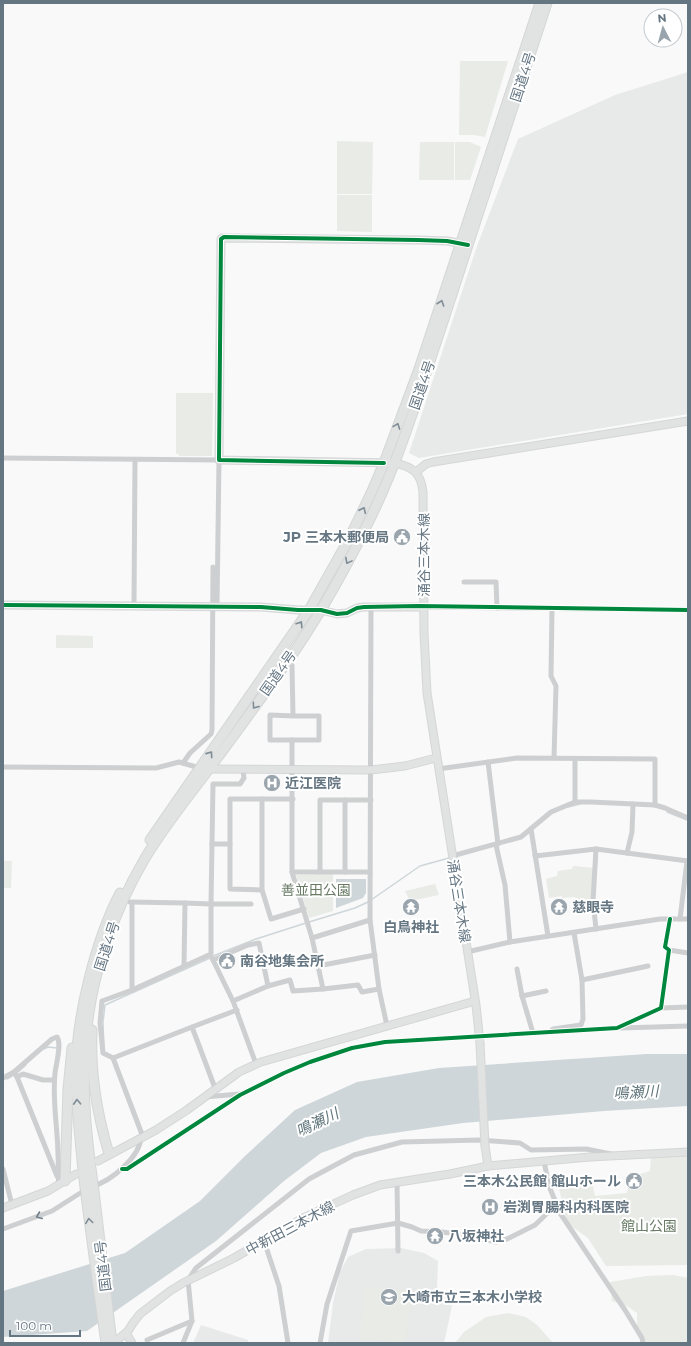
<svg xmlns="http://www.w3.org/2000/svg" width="691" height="1346" viewBox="0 0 691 1346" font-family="Montserrat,'Noto Sans JP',sans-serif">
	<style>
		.built { fill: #e8e9e9 }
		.green { fill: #e8ebe6 }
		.water { fill: #ced6d9 }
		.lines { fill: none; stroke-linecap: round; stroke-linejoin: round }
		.stream { stroke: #ced6d9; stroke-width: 1.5 }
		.secondary-casing { stroke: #d5d6d7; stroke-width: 9 }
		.highway-casing { stroke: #d5d6d6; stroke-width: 11 }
		.street { stroke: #cecfd0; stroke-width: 5 }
		.secondary { stroke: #e1e2e2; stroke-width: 7 }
		.highway { stroke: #e1e2e2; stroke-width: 9 }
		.secondary-bridge-casing { stroke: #d5d6d7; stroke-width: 9; stroke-linecap: butt }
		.secondary-bridge { stroke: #e1e2e2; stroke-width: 7 }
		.cycleway-casing { stroke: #fff; stroke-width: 6 }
		.cycleway { stroke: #00873e; stroke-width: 4 }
		.oneway { stroke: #7e8c96 }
		.oneway2 { stroke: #707f8b }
		.labels { text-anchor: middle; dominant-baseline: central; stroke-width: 4; stroke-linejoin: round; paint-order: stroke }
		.street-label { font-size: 14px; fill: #657683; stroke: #fff }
		.poi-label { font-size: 14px; font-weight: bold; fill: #657683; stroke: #fff; text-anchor: start }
		.park-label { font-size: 14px; fill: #687a64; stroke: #fff }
		.water-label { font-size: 15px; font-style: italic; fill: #60757c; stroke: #fff }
	</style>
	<rect width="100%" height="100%" fill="#f9f9f9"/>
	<g class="built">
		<polygon points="688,72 688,414 419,458 409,453 477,246 518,139 615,95"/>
		<polygon points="401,1248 424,1253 438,1261 437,1290 452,1306 444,1343 328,1343 333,1303 340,1272 348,1257 366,1249"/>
		<polygon points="201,1325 248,1340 248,1343 193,1343"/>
	</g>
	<g class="green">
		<polygon points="460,61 508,61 485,137 474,135 459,135"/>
		<polygon points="337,141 373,142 372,194 337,194"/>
		<polygon points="420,142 454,142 454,180 419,180"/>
		<polygon points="455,142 470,142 481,147 470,180 455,180"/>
		<polygon points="337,195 372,195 372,232 337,231"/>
		<polygon points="176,393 213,393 212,456 179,456 179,454 176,454"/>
		<polygon points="56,635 93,636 93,648 56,648"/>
		<polygon points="3,861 12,861 11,888 3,888"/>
		<polygon points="573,866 594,868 592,911 578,913 575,897 562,898 562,896 549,898 546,879 557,876 558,871 572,869"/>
		<polygon points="333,874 333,911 309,918 296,875"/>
		<polygon points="435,884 439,895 410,901 405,891"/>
		<polygon points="688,1152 688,1265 606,1266 588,1238 567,1223 559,1188 592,1182 595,1196 627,1193 631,1177 650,1171 651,1154"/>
		<polygon points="673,1275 688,1278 688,1343 642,1343 637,1334 637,1313 627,1306 612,1301 610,1282 646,1276"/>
		<polygon points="364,1286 411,1291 406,1343 360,1339"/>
		<polygon points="508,1313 526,1317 537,1325 553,1343 455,1343 464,1332 486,1317"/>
	</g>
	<g class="water">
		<polygon points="336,879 366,879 366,893 363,898 336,908"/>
		<polygon points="647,1054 688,1054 688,1106 604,1111 463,1123 366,1137 321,1153 284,1181 216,1241 87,1331 3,1337 3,1291 125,1253 200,1201 245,1156 295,1110 357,1082 439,1068"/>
	</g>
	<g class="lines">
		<g class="stream">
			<polyline points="568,807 580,804"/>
			<polyline points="667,812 687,820"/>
			<polyline points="371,900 420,866 449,858"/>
			<polyline points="309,922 355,908 368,902"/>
			<polyline points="213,956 256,939 306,923"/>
			<polyline points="104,1048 103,1022 105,1005 210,958"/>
			<polyline points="44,1049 48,1047 57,1048"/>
			<polyline points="17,1073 26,1065"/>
			<polyline points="7,1079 14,1075"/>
		</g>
		<defs>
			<g id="secondary">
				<path d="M464,244L447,241L418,240L222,238L221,239L219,460L395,463C413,467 421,473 423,492L424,633L427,693L476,1005L480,1043"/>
				<polyline points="416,472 426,464 433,462 688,421"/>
				<polyline points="3,605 261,607 298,610 321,610 337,614 347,613 357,608 364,607 424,607"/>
				<polyline points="206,769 371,770 405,766 436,758"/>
				<polyline points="485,1146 488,1166"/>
				<polyline points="98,1161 156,1130 187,1110 239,1072 261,1062 475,1001"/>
				<polyline points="3,1208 48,1191 76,1174"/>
				<polyline points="126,1333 132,1343"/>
				<polyline points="114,1343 128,1331 133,1323 140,1314 170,1291 183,1283 234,1258 305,1217 353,1195 380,1185 450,1174 488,1166 590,1157 688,1152"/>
			</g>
			<g id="highway">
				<polyline points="150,840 309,610 349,539 372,491 384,463 419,369 540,3"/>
				<path d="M92,1030C90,1073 97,1114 109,1154"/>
				<polyline points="65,1181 68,1089 72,1048"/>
				<path d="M106,1343C98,1286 90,1229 83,1171C80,1138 76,1105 76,1072C76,1018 95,941 120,893"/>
				<path d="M112,1343C106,1292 100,1242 94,1191C87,1140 81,1090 86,1038C91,976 113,913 144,860C164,826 189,796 212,765C237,732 261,698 285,665C315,623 340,579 363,533C398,466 419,393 443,322C478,216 512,109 547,3"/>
			</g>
		</defs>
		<use href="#secondary" class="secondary-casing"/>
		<use href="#highway" class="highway-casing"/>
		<g class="street">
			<polyline points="3,458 219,460 217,607"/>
			<polyline points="464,582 496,582 497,608"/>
			<polyline points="134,605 135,460"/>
			<polyline points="371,607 370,920 379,989 387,1026"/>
			<polyline points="424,607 688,610"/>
			<polyline points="552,609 551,676 556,686 554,758"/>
			<polyline points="287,661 292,665 293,716 270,715 270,740 319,740 319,716 293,716"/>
			<polyline points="575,759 575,802"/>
			<polyline points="488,762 498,844"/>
			<polyline points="183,763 190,753 211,734 212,730 213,567"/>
			<polyline points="3,767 156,768 179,762 200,768"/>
			<polyline points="438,769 517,758 655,759 655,805"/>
			<polyline points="243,770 244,778 240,784 213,784 211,904 251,904"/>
			<polyline points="345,800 345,872"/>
			<polyline points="531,829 548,936"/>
			<polyline points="212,844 230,844 230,889 262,890 271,919 304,909"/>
			<polyline points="230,844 230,799 293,799"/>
			<polyline points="496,845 505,885 510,942"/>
			<polyline points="627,853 632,832 633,804"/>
			<polyline points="452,856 521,837 551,812 575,802 591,802 655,805 665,808 688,818"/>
			<polyline points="535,856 596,849 688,861"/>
			<polyline points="292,872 370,872"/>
			<polyline points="320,872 320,800 371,800"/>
			<polyline points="262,890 262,799"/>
			<polyline points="130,902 185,903"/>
			<polyline points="132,903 132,990"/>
			<polyline points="680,919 687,861"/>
			<polyline points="596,929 593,901 596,849"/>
			<polyline points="312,938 370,920"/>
			<polyline points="669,950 688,953"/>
			<polyline points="467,952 510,942 660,919 688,919"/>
			<polyline points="212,958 233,1001 256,1064"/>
			<polyline points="213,960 248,945 259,943 268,986 290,980 293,991 323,989 312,938 292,872 292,740"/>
			<polyline points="184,966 185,903 211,904 211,954 132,990 102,1001 100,1023 103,1053 113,1058 192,1027 215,1088"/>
			<polyline points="318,966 375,955"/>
			<polyline points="517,969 522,996 533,1033"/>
			<polyline points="582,980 648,966"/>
			<polyline points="323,989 358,985 362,992 379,989"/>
			<polyline points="522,996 546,991"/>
			<polyline points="233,1001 268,986"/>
			<polyline points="661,1008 688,1007"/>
			<polyline points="192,1027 237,1010"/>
			<polyline points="620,1028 688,1026"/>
			<polyline points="551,1031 553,1029 581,1025 583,1019 582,980 574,933"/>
			<polyline points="113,1058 143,1137"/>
			<polyline points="14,1072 17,1077 57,1176"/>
			<polyline points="17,1077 23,1074 43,1080 54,1080"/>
			<path d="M3,1078L14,1072L52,1039L57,1037C62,1044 56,1064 55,1073C52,1101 58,1129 58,1157C59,1166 57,1175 59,1184"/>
			<polyline points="205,1097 239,1094"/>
			<polyline points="544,1161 549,1186 560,1213 625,1310 642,1338 643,1343"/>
			<polyline points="3,1169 12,1205"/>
			<polyline points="122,1169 127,1169 240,1095 284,1073 310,1062 352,1048 385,1042 617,1028 661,1008 669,950 665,947 670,919"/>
			<polyline points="397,1182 398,1251"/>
			<path d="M93,1186C111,1181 139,1158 141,1138"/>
			<polyline points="3,1229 52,1211 85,1190"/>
			<polyline points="264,1241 279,1286 288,1343"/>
			<polyline points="147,1340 192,1321"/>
			<polyline points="183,1343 192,1321 188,1280 196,1268 309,1179 354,1155 402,1142 479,1140 520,1143 531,1150 586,1149 611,1154"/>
			<polyline points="320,1343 327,1304 351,1231 398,1223 412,1227 421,1231 442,1232 465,1235 496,1242 507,1239 535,1225 557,1204"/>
		</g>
		<use href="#secondary" class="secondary"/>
		<use href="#highway" class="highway"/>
		<defs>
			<polyline id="secondary-bridge" points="480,1043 485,1146"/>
		</defs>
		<use href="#secondary-bridge" class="secondary-bridge-casing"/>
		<use href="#secondary-bridge" class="secondary-bridge"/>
		<defs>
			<g id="cycleway">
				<polyline points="384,463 219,460 221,239 224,237 418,240 447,241 468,245"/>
				<polyline points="3,605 261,607 298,610 321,610 337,614 347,613 357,608 364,607 418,606 688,610"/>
				<polyline points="122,1169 127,1169 240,1095 284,1073 310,1062 352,1048 385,1042 617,1028 661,1008 669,950 665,947 670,919"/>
			</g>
		</defs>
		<use href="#cycleway" class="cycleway-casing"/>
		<use href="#cycleway" class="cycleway"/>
	</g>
	<defs><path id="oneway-chevron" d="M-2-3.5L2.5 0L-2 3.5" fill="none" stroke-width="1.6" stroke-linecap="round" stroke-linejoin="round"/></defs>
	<g class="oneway">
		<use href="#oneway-chevron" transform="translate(441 303) rotate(-71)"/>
		<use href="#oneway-chevron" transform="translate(397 426) rotate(-70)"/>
		<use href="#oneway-chevron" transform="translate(363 510) rotate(-65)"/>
		<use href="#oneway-chevron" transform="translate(348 561) rotate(118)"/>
		<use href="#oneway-chevron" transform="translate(300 624) rotate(-57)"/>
		<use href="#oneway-chevron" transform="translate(255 706) rotate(126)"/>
		<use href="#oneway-chevron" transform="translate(210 754) rotate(-55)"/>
		<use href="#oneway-chevron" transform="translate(77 1102) rotate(-93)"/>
		<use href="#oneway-chevron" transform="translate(89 1221) rotate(-98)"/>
	</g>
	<use class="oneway2" href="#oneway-chevron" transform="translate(39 1216) rotate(157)"/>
	<defs>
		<symbol id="civic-disc" viewBox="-11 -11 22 22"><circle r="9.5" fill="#99a4ac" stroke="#fff"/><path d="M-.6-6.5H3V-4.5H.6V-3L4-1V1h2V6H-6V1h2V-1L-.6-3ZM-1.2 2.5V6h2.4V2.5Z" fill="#fff"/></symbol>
		<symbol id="hospital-disc" viewBox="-11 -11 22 22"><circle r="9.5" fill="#99a4ac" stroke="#fff"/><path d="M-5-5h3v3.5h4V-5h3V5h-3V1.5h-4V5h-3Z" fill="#fff"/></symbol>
		<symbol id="temple-disc" viewBox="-11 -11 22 22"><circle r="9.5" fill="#99a4ac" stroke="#fff"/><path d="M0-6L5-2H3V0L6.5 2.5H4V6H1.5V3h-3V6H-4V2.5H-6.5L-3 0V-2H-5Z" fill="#fff"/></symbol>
		<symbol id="school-disc" viewBox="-11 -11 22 22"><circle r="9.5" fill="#99a4ac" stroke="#fff"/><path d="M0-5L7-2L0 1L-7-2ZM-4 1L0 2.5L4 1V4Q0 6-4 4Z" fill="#fff"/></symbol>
	</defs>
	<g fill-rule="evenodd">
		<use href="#civic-disc" x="392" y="527" width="20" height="20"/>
		<use href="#hospital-disc" x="262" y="773" width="20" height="20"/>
		<use href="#temple-disc" x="401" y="897" width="20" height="20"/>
		<use href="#temple-disc" x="549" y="897" width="20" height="20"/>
		<use href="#civic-disc" x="217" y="951" width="20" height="20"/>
		<use href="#civic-disc" x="624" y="1171" width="20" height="20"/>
		<use href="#hospital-disc" x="480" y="1197" width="20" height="20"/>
		<use href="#temple-disc" x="425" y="1226" width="20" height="20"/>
		<use href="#school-disc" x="379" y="1287" width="20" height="20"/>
	</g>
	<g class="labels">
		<g class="street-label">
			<text transform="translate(523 77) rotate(-72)">国道4号</text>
			<text transform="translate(422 385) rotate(-71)">国道4号</text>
			<text transform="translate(424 555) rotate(-90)">涌谷三本木線</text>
			<text transform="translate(278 673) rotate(-55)">国道4号</text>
			<text transform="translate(459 901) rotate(81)">涌谷三本木線</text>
			<text transform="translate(107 946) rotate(-72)">国道4号</text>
			<text transform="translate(290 1228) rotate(-28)">中新田三本木線</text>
			<text transform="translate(103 1266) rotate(-97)">国道4号</text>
		</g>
		<g class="poi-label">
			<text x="389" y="537" text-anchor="end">JP 三本木郵便局</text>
			<text x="285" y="783">近江医院</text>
			<text x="572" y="907">慈眼寺</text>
			<text x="411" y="927" text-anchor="middle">白鳥神社</text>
			<text x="240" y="961">南谷地集会所</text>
			<text x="621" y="1181" text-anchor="end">三本木公民館 館山ホール</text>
			<text x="503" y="1207">岩渕胃腸科内科医院</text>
			<text x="448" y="1236">八坂神社</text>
			<text x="402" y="1297">大崎市立三本木小学校</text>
		</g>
		<g class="park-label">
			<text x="316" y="890">善並田公園</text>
			<text x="649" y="1226">館山公園</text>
		</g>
		<g class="water-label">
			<text transform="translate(636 1092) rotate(-3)">鳴瀬川</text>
			<text transform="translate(317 1122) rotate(-26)">鳴瀬川</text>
		</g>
	</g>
	<rect width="691" height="1346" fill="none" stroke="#657683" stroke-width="8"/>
	<g transform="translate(663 28) rotate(354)"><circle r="19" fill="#ffffff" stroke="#c1c8cd"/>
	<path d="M0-3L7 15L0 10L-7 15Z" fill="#99a4ac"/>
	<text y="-6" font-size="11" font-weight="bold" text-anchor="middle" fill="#657683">N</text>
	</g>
	<path d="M10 1330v6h70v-6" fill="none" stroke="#657683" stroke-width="2"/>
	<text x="16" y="1330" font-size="12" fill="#657683" stroke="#ffffff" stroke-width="3" paint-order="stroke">100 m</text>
</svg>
